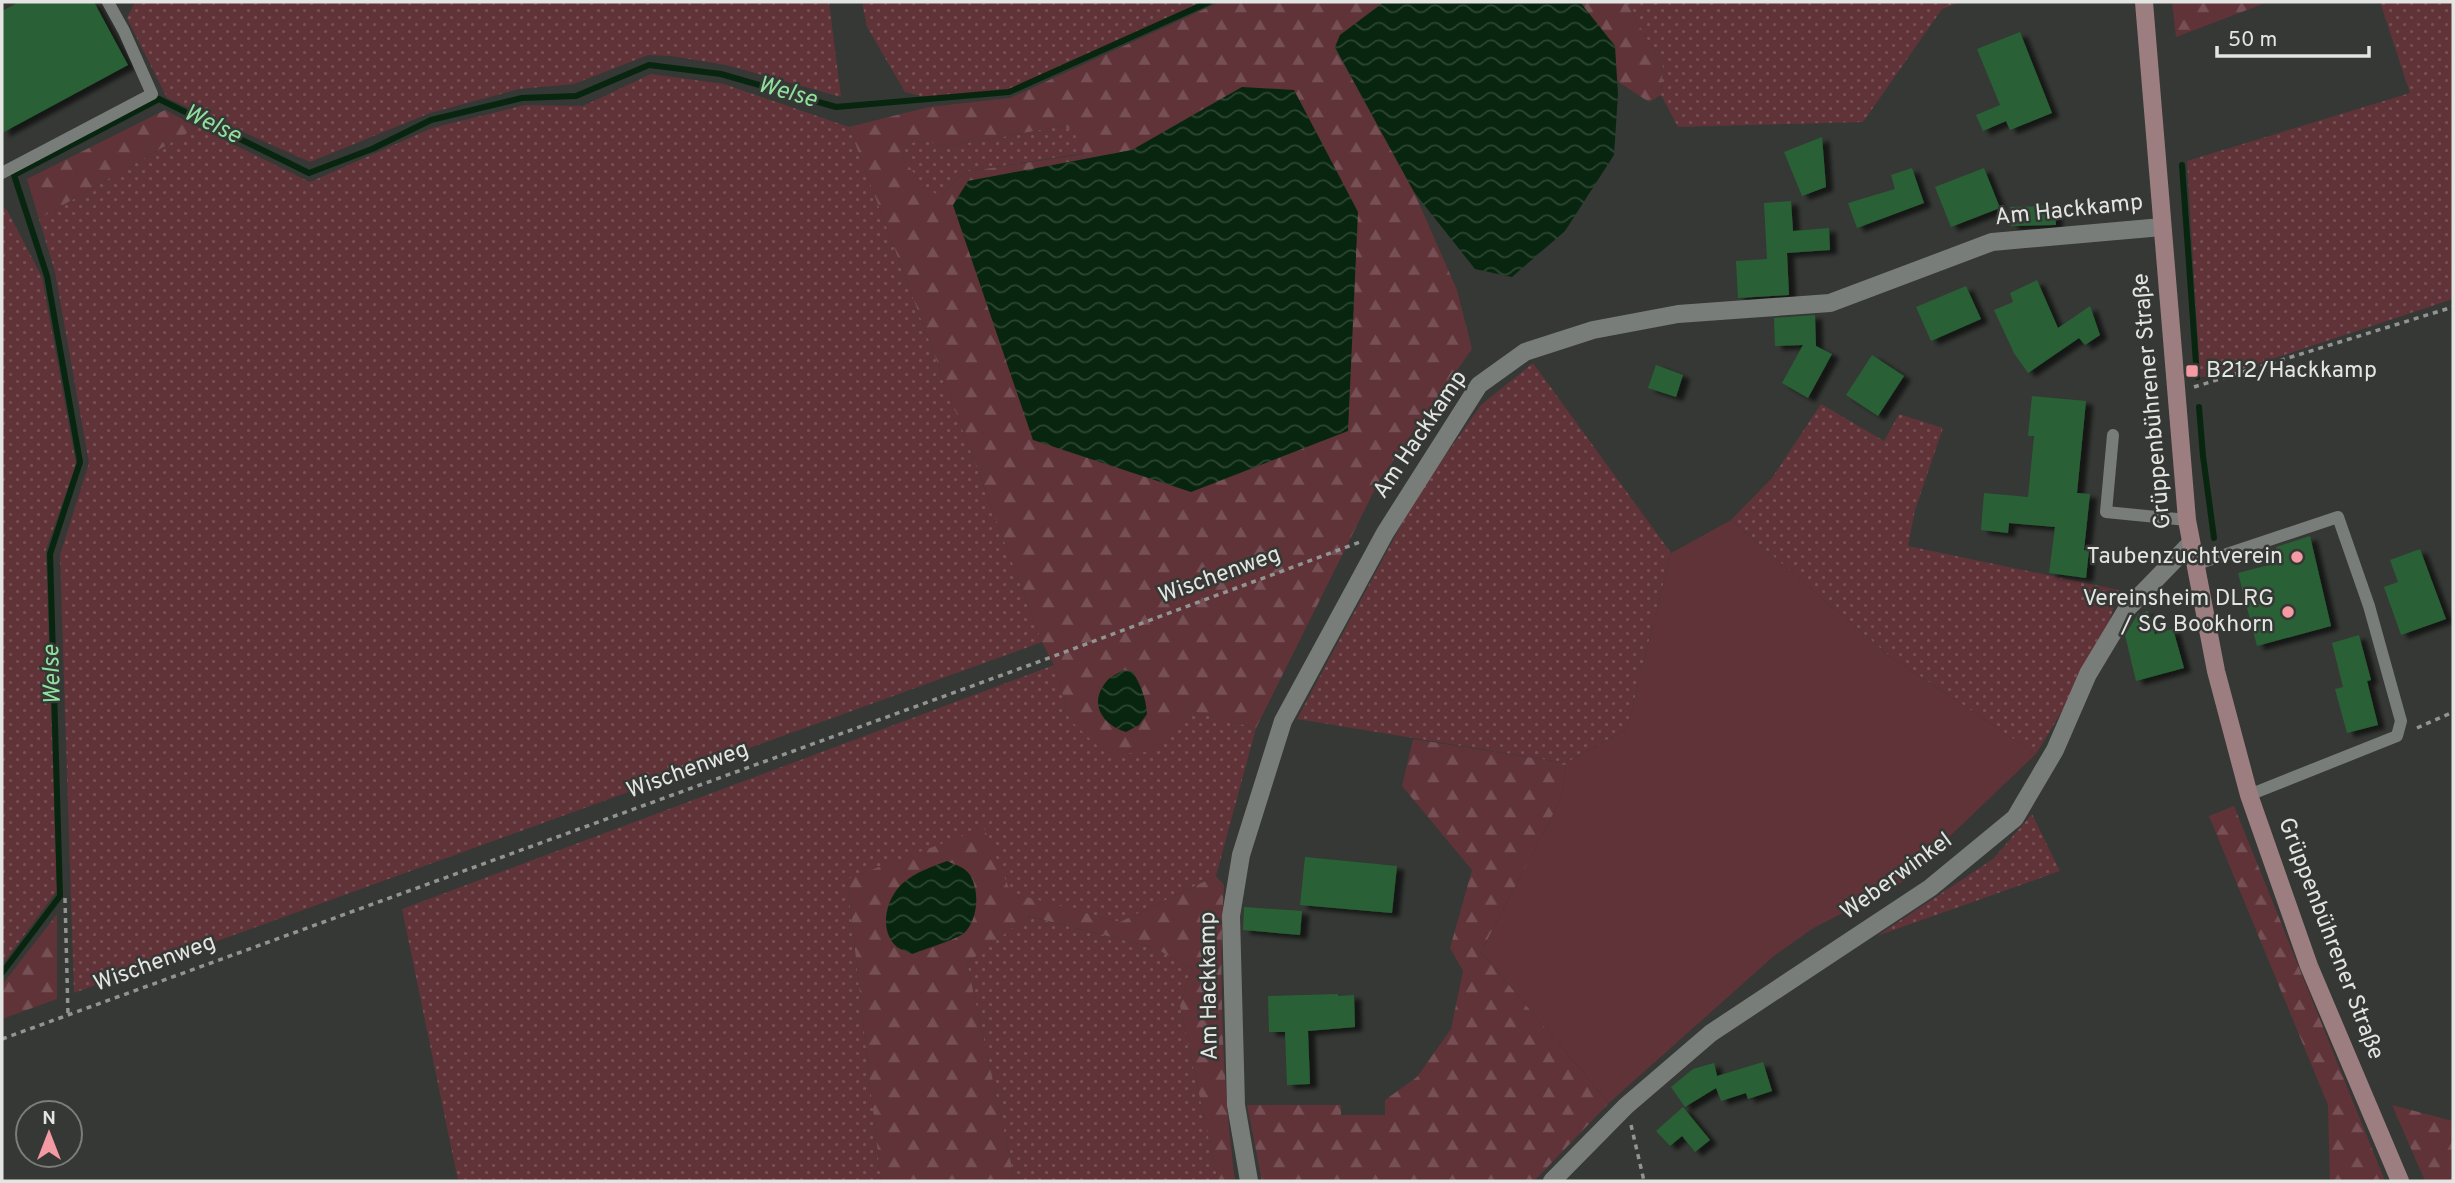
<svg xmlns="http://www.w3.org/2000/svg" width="2455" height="1183" viewBox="0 0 2455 1183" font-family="Overpass,sans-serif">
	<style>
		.grass { fill: url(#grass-dots) }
		.forest { fill: url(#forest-firs); fill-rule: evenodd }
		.pitch { fill: #5f3338 }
		.water { fill: url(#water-waves) }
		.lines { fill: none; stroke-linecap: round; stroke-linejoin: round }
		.stream { stroke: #08260f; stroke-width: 6 }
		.building { fill: #296135; filter: url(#shadow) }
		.path { stroke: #919491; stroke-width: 3.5; stroke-dasharray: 5 5; stroke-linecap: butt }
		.service { stroke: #797d79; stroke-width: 12 }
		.minor { stroke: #797d79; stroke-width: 18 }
		.secondary { stroke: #9d7e80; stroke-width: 18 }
		.poi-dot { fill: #f49aa3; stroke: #353835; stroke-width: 2.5 }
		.labels { text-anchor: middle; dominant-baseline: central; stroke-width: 5; stroke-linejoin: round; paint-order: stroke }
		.street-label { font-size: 23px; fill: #e3e5e3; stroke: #353835 }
		.poi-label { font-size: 23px; fill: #e3e5e3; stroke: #353835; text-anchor: end }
		.water-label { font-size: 24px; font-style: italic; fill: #8fe09d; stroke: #353835 }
	</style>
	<defs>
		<pattern id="grass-dots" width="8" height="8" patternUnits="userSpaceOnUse" patternTransform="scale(1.75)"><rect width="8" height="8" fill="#5f3338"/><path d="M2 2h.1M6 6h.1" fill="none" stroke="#765055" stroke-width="1.8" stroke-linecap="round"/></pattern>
		<pattern id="forest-firs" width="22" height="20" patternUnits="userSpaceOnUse" patternTransform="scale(1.75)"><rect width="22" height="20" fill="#5f3338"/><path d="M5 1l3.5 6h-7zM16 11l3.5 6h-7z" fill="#765055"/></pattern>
		<pattern id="water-waves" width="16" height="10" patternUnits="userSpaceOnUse" patternTransform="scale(1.75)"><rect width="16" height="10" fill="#08260f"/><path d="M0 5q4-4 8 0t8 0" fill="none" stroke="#2c4532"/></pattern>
		<filter id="shadow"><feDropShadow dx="7" dy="4" stdDeviation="2" flood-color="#0009"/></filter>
	</defs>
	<rect width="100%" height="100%" fill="#353835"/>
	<g class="grass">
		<polygon points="135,2 829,2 841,97 726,65 671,56 648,55 574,84 519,89 430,113 310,162 167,98 127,18"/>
		<polygon points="862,2 1201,2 1009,90 925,97 905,92 867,27"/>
		<polygon points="1626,2 1961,2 1942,9 1863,122 1678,127 1661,95 1663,67"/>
		<polygon points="2380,2 2453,2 2453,299 2221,376 2200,377 2187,161 2410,93"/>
		<polygon points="651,74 724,84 849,127 1042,642 74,993 60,555 89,463 55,272 39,219 198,127 310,182 432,128 525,105 583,106"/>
		<path d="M1062,126L1073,130L1085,153L964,172L940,196C922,189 912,171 902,155L908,143L925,141L945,147Z"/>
		<polygon points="2,206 7,210 42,277 76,464 46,550 57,891 2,965"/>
		<polygon points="1533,363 1671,553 1627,729 1566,763 1297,719 1416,497 1481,405"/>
		<polygon points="1821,404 1884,441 1899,414 1943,428 1915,510 1908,546 2119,590 2102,645 2036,754 1887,654 1731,520 1772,478"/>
		<polygon points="1054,665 1070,720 1147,752 1192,711 1256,728 1216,876 1120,922 1010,893 847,879 881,1181 458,1181 402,909"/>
		<polygon points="2032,814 2060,871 1877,936 1993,859"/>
		<polygon points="1027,916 1155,948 1192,969 1180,1006 1218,1181 1015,1181 967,963"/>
	</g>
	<g class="forest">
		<path d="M1220,2H1384L1340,35L1335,48L1414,192L1457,290L1472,349L1380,479L1256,728L1192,711L1147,752L1107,755L1070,720L1054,665L1042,642L849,127L929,107L1010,98ZM1242,87L1033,440L968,181L1132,150ZM1062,126L1073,130L1084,154L964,172L940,196C922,188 912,171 902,155L909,143L925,141L945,147Z"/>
		<polygon points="1580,2 1626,2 1663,67 1661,95 1649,102 1617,81 1614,46"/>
		<polygon points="2172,2 2268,2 2176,37"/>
		<polygon points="165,110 198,127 39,219 27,179"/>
		<polygon points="1413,739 1566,763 1562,797 1481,952 1609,1103 1534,1181 1262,1181 1247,1105 1341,1105 1341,1115 1385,1115 1385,1100 1417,1077 1451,1029 1463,971 1450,948 1472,870 1402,786"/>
		<polygon points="2234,806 2385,1181 2330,1181 2328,1105 2209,816"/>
		<path d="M984,828L1011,893L1120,922L1216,876L1224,885C1218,981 1223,1086 1235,1181H1218L1180,1006L1192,969L1155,948L1028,916L967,963L1015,1181H881L847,879ZM963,867C984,889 971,909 964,934L912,954Z"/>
		<polygon points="57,914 57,999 2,1019 2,985"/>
		<polygon points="2392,1105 2453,1121 2453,1181 2425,1181"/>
	</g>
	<polygon class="pitch" points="1731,520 1887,654 2036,754 1901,883 1812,929 1774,956 1609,1103 1481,952 1562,797 1566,763 1627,729 1671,553"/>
	<g class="water">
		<polygon points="1384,2 1580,2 1615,46 1618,94 1614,155 1565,231 1512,277 1475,269 1414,192 1335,47 1340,35"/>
		<polygon points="1242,87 1294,90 1358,212 1348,431 1191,492 1033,440 953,205 968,181 1132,150"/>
		<path d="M1124,670L1133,672C1141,686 1146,698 1147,714L1139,725L1126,732C1103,725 1088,704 1106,682C1109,677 1119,673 1124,670Z"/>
		<path d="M947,861C955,865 965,867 970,875C980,891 978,920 964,933C958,939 922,950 912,954C908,952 901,950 897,947C878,930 886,898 903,883C916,872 931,867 947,861Z"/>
	</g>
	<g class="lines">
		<g class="stream">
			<polyline points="2182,165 2197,377"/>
			<polyline points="2199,407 2203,456 2214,538"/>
			<polyline points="2,973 60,896 50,554 80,462 47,276 14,175 159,99 309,173 372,149 431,120 522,98 576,96 649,65 721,74 836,107 1009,92 1209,2"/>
		</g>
	</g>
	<g class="building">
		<polygon points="19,2 94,2 128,65 2,133 2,11"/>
		<polygon points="2020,32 2052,113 2010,130 2006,121 1983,131 1976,115 2000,105 1977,49"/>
		<polygon points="1822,137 1826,187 1802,196 1784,152"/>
		<polygon points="1912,168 1924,203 1857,228 1848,203 1895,189 1891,175"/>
		<polygon points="1984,168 2000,208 1951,227 1935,187"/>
		<polygon points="1791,201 1793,231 1829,228 1830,250 1787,253 1789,295 1738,298 1736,261 1767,259 1764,203"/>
		<polygon points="2055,206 2056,225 2011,226 2010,207"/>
		<polygon points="2037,280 2058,328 2090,306 2100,335 2085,345 2079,338 2028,373 2014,353 1994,310 2013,302 2010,293"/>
		<polygon points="1966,286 1981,319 1931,341 1916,307"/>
		<polygon points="1815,315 1816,346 1832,354 1808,398 1782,383 1803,345 1775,346 1774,318"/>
		<polygon points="1872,355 1904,376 1878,416 1846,395"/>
		<polygon points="1656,365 1683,375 1676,397 1648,388"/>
		<polygon points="2032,396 2086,401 2077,493 2090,494 2084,550 2089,550 2086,578 2049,573 2055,527 2009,523 2008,533 1981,530 1984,493 2028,497 2034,436 2028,436"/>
		<polygon points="2310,536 2331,626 2257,646 2238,573 2280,562 2276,547"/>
		<polygon points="2420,549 2446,619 2401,635 2384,587 2398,582 2390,560"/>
		<polygon points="2148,611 2155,634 2173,629 2184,668 2136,681 2125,635 2138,614"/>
		<polygon points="2359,635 2371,680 2367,681 2378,725 2347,733 2335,689 2343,687 2332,643"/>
		<polygon points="1305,857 1397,866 1392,913 1300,905"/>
		<polygon points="1244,907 1302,911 1300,935 1243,930"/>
		<polygon points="1338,994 1338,996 1354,995 1355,1027 1308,1031 1310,1084 1287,1085 1285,1032 1269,1032 1268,996"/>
		<polygon points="1763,1062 1772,1091 1748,1099 1746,1093 1721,1101 1716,1088 1685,1107 1671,1087 1693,1069 1714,1063 1717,1076"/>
		<polygon points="1683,1107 1710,1140 1695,1152 1682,1136 1670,1146 1656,1131"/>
	</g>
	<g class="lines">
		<g class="path">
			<polyline points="2194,387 2453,307"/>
			<polyline points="2417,728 2453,712"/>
			<polyline points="65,898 68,1015"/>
			<polyline points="2,1039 1027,666 1360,542"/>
			<polyline points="1631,1125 1644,1181"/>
		</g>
		<g class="service">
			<polyline points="2,173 152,94 124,31 108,2"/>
			<polyline points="2113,435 2106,512 2187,520"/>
			<polyline points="2194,565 2338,517 2369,606 2401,721 2397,736 2249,795"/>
		</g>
		<g class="minor">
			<polyline points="1249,1181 1236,1105 1231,916 1241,855 1283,721 1385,533 1479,385 1525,352 1593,330 1678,314 1830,303 1992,242 2162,227"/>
			<polyline points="1552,1181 1626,1106 1711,1033 1930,888 2015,818 2055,750 2088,674 2127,609 2191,543"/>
		</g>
		<polyline class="secondary" points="2144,2 2187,520 2216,671 2249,795 2309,966 2400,1181"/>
	</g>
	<g class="poi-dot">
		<rect x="2185" y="364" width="14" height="14" rx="3.5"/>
		<circle cx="2297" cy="557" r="7"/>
		<circle cx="2288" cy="612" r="7"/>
	</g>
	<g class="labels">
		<g class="street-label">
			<text transform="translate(2069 211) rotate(-6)">Am Hackkamp</text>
			<text transform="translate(2153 401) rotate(-95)">Grüppenbührener Straße</text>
			<text transform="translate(1421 435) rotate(-56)">Am Hackkamp</text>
			<text transform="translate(1220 576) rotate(-20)">Wischenweg</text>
			<text transform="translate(688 771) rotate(-20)">Wischenweg</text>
			<text transform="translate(1897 877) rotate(-36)">Weberwinkel</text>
			<text transform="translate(2330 939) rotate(69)">Grüppenbührener Straße</text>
			<text transform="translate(155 964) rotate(-20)">Wischenweg</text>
			<text transform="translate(1210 986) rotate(-91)">Am Hackkamp</text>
		</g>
		<g class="poi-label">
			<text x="2206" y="371" text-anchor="start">B212/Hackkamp</text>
			<text x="2283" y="557">Taubenzuchtverein</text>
			<text x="2274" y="599">Vereinsheim DLRG<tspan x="2274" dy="26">/ SG Bookhorn</tspan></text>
		</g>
		<g class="water-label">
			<text transform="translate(787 93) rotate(16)">Welse</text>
			<text transform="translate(212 125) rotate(26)">Welse</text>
			<text transform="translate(53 675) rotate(-92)">Welse</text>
		</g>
	</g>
	<rect width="2455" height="1183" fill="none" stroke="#e3e5e3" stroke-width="7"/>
	<g transform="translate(49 1134)"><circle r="33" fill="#353835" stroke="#7b7d7b" stroke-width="2"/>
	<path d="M0-5L12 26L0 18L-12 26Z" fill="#f49aa3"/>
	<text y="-10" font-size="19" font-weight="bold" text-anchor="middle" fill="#e3e5e3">N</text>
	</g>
	<path d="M2217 46v10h152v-10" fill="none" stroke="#e3e5e3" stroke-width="3.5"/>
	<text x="2228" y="46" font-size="21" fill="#e3e5e3" stroke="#353835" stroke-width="5" paint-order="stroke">50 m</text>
</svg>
